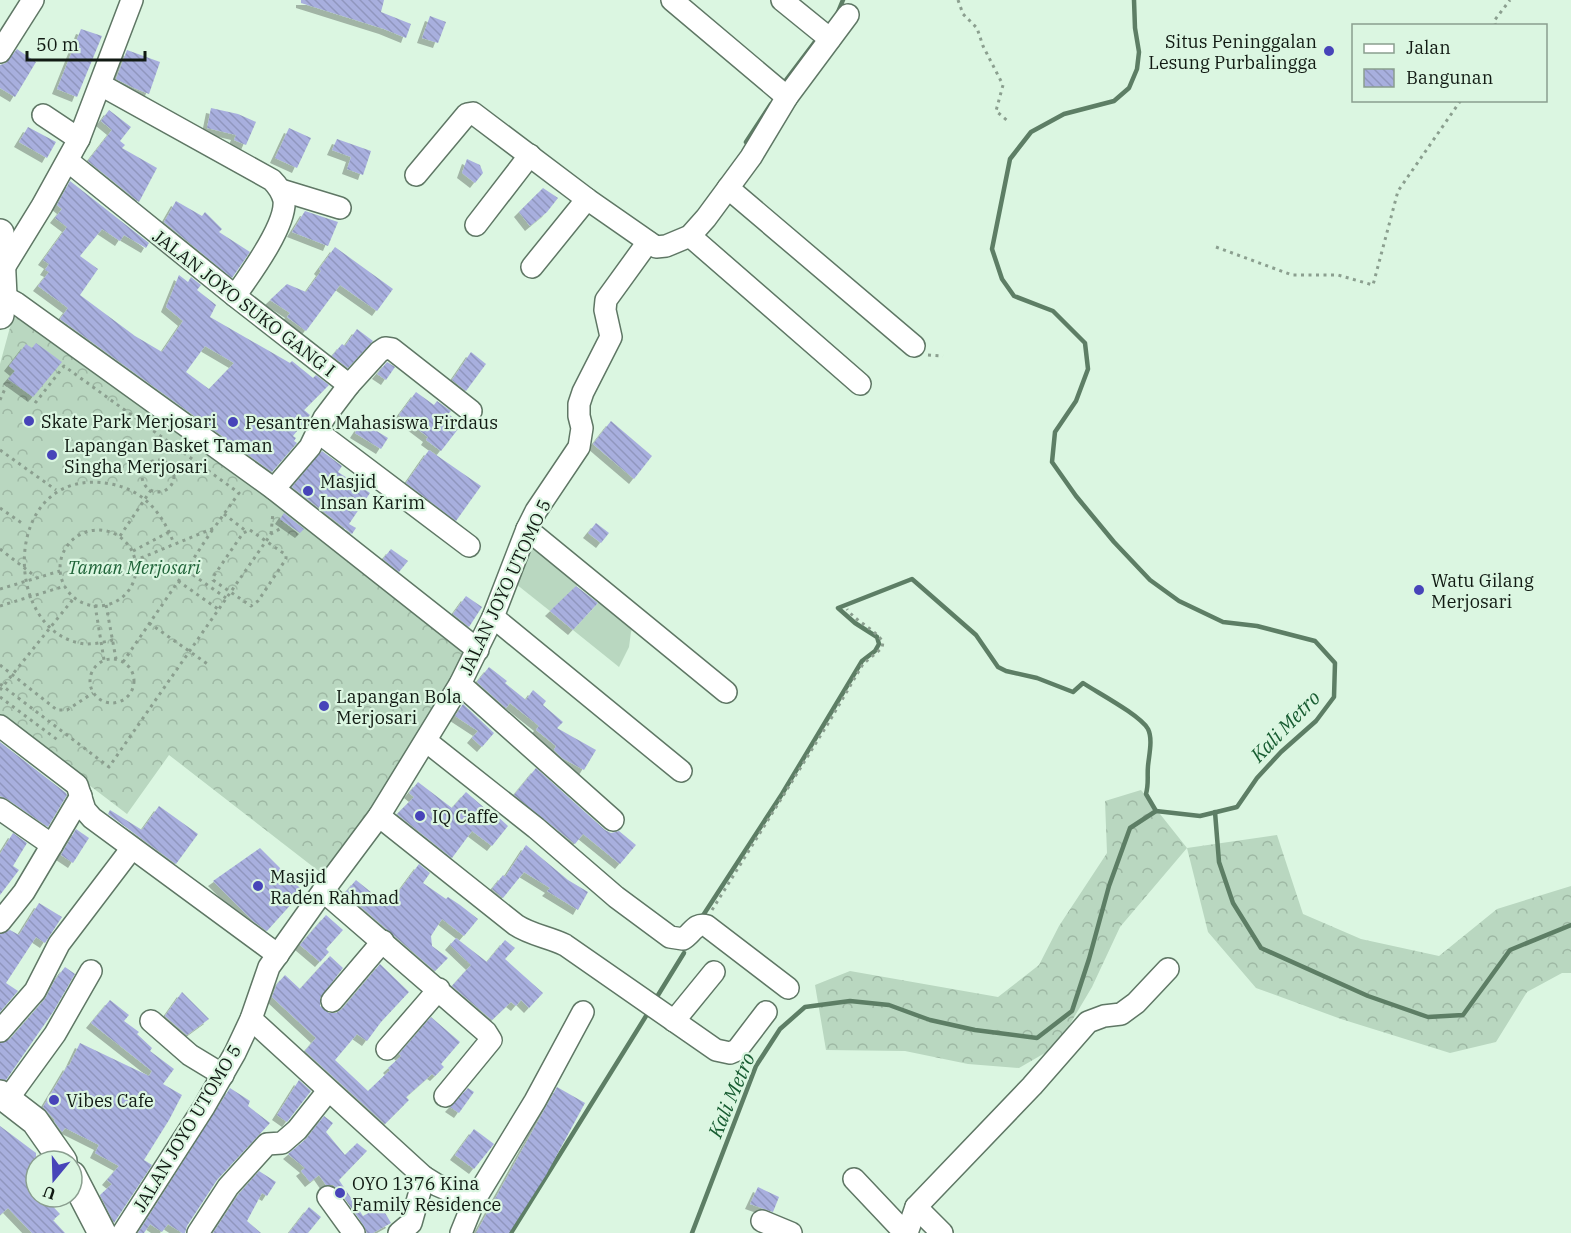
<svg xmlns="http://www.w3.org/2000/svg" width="1571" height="1233" viewBox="0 0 1571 1233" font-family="'IBM Plex Serif',serif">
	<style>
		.grass { fill: #b9d7c0 }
		.forest { fill: url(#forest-crowns) }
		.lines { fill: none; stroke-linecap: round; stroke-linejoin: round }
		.stream { stroke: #5d7e65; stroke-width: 4.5 }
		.building { fill: url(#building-back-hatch); fill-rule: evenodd; filter: url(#shadow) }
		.minor-casing { stroke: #5f7765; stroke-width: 24 }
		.major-casing { stroke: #5f7765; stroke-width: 30 }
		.path { stroke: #8b9f8f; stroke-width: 3; stroke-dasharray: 3 4.5; stroke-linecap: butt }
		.minor { stroke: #fff; stroke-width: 21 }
		.major { stroke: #fff; stroke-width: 27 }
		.poi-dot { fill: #4744b9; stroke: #dbf6e1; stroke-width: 2 }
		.labels { text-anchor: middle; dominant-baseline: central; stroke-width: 4.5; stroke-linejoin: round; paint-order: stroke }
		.poi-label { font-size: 18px; fill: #111a13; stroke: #dbf6e1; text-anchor: start }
		.street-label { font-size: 18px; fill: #111a13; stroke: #dbf6e1 }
		.park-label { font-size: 18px; font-style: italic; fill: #1e6237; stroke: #dbf6e1 }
		.water-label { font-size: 20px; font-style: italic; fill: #175c31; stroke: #dbf6e1 }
	</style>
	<defs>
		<pattern id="forest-crowns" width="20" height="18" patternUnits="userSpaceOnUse" patternTransform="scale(1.5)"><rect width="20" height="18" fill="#b9d7c0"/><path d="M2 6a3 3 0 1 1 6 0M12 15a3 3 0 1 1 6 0" fill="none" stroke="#9eb8a4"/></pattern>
		<pattern id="building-back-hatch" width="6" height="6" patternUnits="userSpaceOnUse" patternTransform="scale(1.5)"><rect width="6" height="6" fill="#a8afde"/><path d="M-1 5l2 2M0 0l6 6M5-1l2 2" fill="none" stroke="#9096be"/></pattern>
		<filter id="shadow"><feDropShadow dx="-5" dy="5" stdDeviation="0" flood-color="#0004"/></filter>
	</defs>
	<rect width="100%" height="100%" fill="#dbf6e1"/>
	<g class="grass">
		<polygon points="535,542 583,580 550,611 516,584"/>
		<polygon points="603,598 635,623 631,632 629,647 619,667 573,630"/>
	</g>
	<g class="forest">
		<polygon points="17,317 318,533 469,653 384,796 325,876 169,755 127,814 0,717 0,364 12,320"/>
		<polygon points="1141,790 1187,848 1277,835 1303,914 1361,939 1439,956 1497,909 1571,886 1571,973 1562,973 1527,992 1496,1042 1450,1053 1341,1019 1256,988 1208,932 1187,848 1120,927 1092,987 1057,1046 1019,1068 968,1064 905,1051 826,1050 815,985 850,971 998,997 1039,965 1059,926 1107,853 1105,801"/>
	</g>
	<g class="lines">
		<g class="stream">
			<polyline points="838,12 843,0"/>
			<polyline points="786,80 817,39"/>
			<polyline points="746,142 771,104"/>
			<polyline points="1215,812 1219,862 1233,903 1261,948 1368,996 1428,1017 1463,1015 1510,950 1571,925"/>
			<path d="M702,917L782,794L862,661L875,651L879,644L877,637L855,623L838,608L912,579L976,635L998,667L1006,671L1037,678L1073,692L1083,683C1098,693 1140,715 1148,729C1153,739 1149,755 1148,766C1147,777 1149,783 1146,794L1156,811"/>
			<polyline points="655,1000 684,953"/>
			<polyline points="511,1233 646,1016"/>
			<polyline points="692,1233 756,1066 780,1029 805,1007 850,1001 889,1005 930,1020 975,1030 1037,1038 1072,1011 1089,959 1109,886 1130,828 1156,811 1200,816 1237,807 1257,778 1281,752 1316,721 1334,697 1335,663 1315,641 1257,626 1223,622 1179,601 1150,580 1114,542 1076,496 1052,462 1055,432 1076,401 1088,369 1085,343 1053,311 1014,296 1002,279 992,249 1010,159 1031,132 1064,114 1114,101 1129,88 1137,69 1139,52 1135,28 1134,0"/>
		</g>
	</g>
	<g class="building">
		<polygon points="301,0 384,0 381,12 411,24 406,38 384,29 301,3"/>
		<polygon points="430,16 446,22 438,43 422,38"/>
		<polygon points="81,29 102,36 77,97 57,89"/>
		<polygon points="17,49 36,62 15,97 0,88 0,65 6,63"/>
		<polygon points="127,50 160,62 149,94 134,88 116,79"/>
		<polygon points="211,108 238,114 256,122 246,145 234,140 236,135 207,128"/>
		<polygon points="109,110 131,127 120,141 125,145 122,148 157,168 139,202 88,161 112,130 101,121"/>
		<polygon points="28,127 56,142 47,158 19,142"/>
		<polygon points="289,128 311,138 297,168 275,158"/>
		<polygon points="337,139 371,151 363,175 347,169 351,157 332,150"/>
		<polygon points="467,159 480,165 483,173 475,183 462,173"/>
		<path d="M70,181L149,243L146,248L124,235L120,241L102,229L80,256L98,269L80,295L135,336L162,352L183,321L166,307L179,275L188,282L191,277L201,285L197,290L216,305L210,317L290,363L292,361L313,378L316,375L329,385L304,410L310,415L293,436L296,438L294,441L297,443L272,472L60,319L68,308L38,286L49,272L45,270L49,264L43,260L67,227L55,218L62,209L57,205ZM205,346L234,363L209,389L186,372Z"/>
		<polygon points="543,188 558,198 547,212 530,226 519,212"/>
		<polygon points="176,201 202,216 205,212 222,229 219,232 250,252 232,278 164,222"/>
		<polygon points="305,211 338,222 328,246 292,232"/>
		<polygon points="335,247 393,289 377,311 340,285 306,331 287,317 290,313 270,300 287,284 306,292 321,271 319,269"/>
		<polygon points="357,329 373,341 348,368 332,356 342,344 345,346"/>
		<polygon points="36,343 62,362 33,397 8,379 15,371 9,366 26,344 32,348"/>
		<polygon points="471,352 486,364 466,391 452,380"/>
		<polygon points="387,362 395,367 386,380 377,374"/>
		<polygon points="416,392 434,405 437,401 451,411 448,414 462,424 441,451 426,440 428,437 399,415"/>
		<polygon points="611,421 652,456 634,479 593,444"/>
		<polygon points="362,422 388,438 381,449 355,433"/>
		<polygon points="429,450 481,486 456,521 406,483"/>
		<polygon points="322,451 342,466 338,472 370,493 349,524 356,528 352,534 292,487"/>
		<polygon points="284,513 304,529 300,533 280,519"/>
		<polygon points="596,523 609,533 601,543 588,533"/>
		<polygon points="391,549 408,561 399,572 383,559"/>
		<polygon points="576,586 598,603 573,630 550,611"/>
		<polygon points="466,596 482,607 469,627 453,614"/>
		<polygon points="489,667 507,681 505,683 526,700 533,690 546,701 543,705 563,722 557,728 596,750 584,770 562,758 554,750 556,746 536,730 539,726 510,703 506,708 477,682"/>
		<polygon points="463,704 494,733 482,747 472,738 478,731 455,716"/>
		<polygon points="0,742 66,793 67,795 48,827 7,799 0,796"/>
		<polygon points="536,768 605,830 611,833 619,831 636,845 620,864 583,834 575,844 514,795"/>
		<polygon points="418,782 452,808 466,792 495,817 496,815 508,826 492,846 472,831 452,858 397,814 414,797 409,793"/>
		<polygon points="159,806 198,834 176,864 108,814 110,810 142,830"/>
		<polygon points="76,829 89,838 73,863 61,855"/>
		<polygon points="13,833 27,843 13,866 19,870 0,895 0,854"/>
		<polygon points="526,845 568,880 588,892 578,910 547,891 550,888 524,872 503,898 492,889 503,875 505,877"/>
		<polygon points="260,848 303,891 267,931 253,921 213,881"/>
		<polygon points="419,864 430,873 423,883 446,899 448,897 460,905 478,919 464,936 442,919 431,936 432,946 448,958 435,971 345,893 356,880 388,906"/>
		<polygon points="39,903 62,917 45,943 36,937 6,983 18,991 0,1012 0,934 10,930 19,935"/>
		<polygon points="326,915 343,930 326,949 329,952 320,962 300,945"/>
		<polygon points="456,938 487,962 505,940 515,948 505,959 543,993 529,1008 521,1000 516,1006 511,1002 492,1020 452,986 471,965 450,945"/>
		<polygon points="330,956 343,968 320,998 320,1006 329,1013 336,1013 342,1009 380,964 409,992 381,1022 367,1041 357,1034 335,1060 368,1091 390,1070 388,1068 401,1056 399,1054 431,1017 460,1042 441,1064 444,1067 435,1076 432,1074 406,1097 409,1100 385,1124 305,1051 316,1038 272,997 277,984 285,975 300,989"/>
		<polygon points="65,967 75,974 53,1012 6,1080 0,1079 0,1043 10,1039 45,999 55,980"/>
		<polygon points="182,992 209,1019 187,1035 165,1016"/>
		<polygon points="110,1000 129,1015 124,1021 139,1032 137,1034 152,1048 150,1051 174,1069 163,1084 182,1095 169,1120 144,1160 152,1165 114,1223 100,1195 112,1184 107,1180 119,1166 95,1153 99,1145 65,1128 62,1132 54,1121 55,1120 43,1107 68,1065 69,1066 80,1043 149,1076 152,1071 91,1023"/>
		<polygon points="299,1080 311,1091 287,1122 277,1115"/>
		<polygon points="557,1087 585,1103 546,1175 509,1233 476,1233"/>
		<polygon points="230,1088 250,1101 248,1106 270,1123 217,1180 187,1226 185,1233 182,1233 168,1224 162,1232 150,1224 144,1233 138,1233"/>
		<polygon points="468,1088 474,1092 459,1113 450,1107"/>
		<polygon points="324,1116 333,1123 326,1132 345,1155 357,1143 367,1151 339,1180 363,1216 381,1206 391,1223 373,1233 367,1233 364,1226 338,1189 333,1185 326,1185 319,1175 310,1182 301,1171 305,1168 288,1154 306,1139"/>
		<polygon points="0,1126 36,1153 36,1197 44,1197 60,1214 53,1220 65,1233 32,1233 8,1208 0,1215"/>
		<polygon points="474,1129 494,1144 474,1169 455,1155"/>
		<polygon points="259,1171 276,1182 267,1196 262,1193 247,1221 261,1233 213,1233 238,1195"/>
		<polygon points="758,1187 779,1197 773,1212 750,1204"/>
		<polygon points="309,1207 321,1217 308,1233 289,1233"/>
	</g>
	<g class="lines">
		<defs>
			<g id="minor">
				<polyline points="672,0 787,97"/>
				<polyline points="782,0 830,39"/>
				<polyline points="0,52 33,0"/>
				<path d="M101,85L272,180C278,186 282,192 284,200C287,225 249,276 235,296"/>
				<polyline points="43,115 79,139"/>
				<polyline points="68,161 235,296 349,385"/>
				<polyline points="416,175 467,114 473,113 587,199 656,247 666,246 690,236 706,218 751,157 787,97 848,15"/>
				<polyline points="728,188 914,346"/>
				<polyline points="281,190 340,208"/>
				<polyline points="476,225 530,155"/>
				<polyline points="690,236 860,384"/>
				<polyline points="532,267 587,199"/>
				<polyline points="2,271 42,206 79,139 132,0"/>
				<polyline points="3,296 16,303 274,489 478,650"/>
				<polyline points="318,432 469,546"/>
				<polyline points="274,489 310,447 324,418 349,385 379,352 385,348 392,349 471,411"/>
				<polyline points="527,529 726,692"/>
				<polyline points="493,617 681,771"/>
				<polyline points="460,684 613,820"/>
				<polyline points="0,726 77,785 85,810 92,818 278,955"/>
				<path d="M426,741L536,828L616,897L670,937L683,939C692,934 695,922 707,926L788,988"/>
				<polyline points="0,809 52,845"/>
				<path d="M379,816L516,925C531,935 549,937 565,945L716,1050L730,1053L737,1050L766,1012"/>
				<polyline points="323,891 486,1032 491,1040 445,1096"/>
				<polyline points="0,922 24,892 81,796"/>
				<polyline points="332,1001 383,941"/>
				<polyline points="251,1019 424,1177 437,1185 474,1201"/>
				<polyline points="151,1021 190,1055 223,1075"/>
				<polyline points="674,1021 714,972"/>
				<polyline points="0,1031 35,991 59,944 132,848"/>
				<polyline points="387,1049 439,989"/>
				<polyline points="7,1100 55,1034 91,971"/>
				<polyline points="854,1179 905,1233"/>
				<polyline points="328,1197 354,1233"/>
				<polyline points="916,1207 942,1233"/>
				<polyline points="762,1221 791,1233"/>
				<polyline points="123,1233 204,1107 235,1053 251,1019 269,967 323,891 379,816 460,684 493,617 527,529 536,511 579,447 582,428 579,416 579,404 583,392 611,337 605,310 606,300 648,242"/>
				<polyline points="198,1233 228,1187 267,1144 282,1143 297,1130 328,1091"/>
				<polyline points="399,1233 411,1223 424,1177"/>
				<polyline points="461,1233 474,1201 535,1101 583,1012"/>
				<polyline points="907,1233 916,1207 1032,1086 1088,1022 1104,1016 1121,1014 1136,1003 1168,969"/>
			</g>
			<g id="major">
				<polyline points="0,233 3,296 0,315"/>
				<polyline points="0,1094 35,1121 63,1161"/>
				<polyline points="72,1175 102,1233"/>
			</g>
		</defs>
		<use href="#minor" class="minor-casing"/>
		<use href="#major" class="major-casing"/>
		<g class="path">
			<polyline points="958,0 963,14 977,28 983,46 1003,85 996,111 1009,122"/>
			<polyline points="1496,26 1494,21 1510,0"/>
			<polyline points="1216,247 1292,275 1338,275 1373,285 1398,191 1461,100"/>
			<polyline points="928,355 943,356"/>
			<polyline points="0,400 8,382 36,402 64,366 239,493 214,528 136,560"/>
			<polyline points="0,450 56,490"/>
			<circle cx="158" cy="476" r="16"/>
			<polyline points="0,508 23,524"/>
			<polyline points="224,514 246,531"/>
			<polygon points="250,530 286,555 286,559 258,601 251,606 213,580 213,577 243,533"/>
			<circle cx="98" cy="568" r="38"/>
			<polyline points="271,534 273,512"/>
			<polyline points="120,536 151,490"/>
			<polyline points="0,549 36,577"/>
			<polyline points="133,551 169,532"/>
			<polyline points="186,570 213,529"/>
			<polyline points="178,581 218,609"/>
			<polyline points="0,589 60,571"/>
			<polyline points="95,605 104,660"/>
			<polyline points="106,605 116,659"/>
			<polyline points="0,606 65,586"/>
			<polyline points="149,623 209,665"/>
			<path d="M113,640C105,642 95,644 86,644C0,636 0,463 111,484C144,490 163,514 174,544"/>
			<circle cx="112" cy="681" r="22"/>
			<polyline points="123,662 186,570 226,598"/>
			<polyline points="0,665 57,710 67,710 93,693"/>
			<polyline points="0,684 109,767 271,534 290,523"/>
			<polyline points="0,690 74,598"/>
			<polyline points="0,697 59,741"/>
			<path d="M712,910L829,722L863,664L882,648L883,642C874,628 857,623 847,609"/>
		</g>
		<use href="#minor" class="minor"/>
		<use href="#major" class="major"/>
	</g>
	<g class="poi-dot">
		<circle cx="1329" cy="51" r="6"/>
		<circle cx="29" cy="421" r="6"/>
		<circle cx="233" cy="422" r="6"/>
		<circle cx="52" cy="455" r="6"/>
		<circle cx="308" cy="491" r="6"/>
		<circle cx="1419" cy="590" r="6"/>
		<circle cx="324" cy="706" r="6"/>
		<circle cx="420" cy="816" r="6"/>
		<circle cx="258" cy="886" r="6"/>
		<circle cx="54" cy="1100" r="6"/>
		<circle cx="340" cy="1193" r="6"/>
	</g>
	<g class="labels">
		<g class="poi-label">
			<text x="1317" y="41" text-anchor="end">Situs Peninggalan<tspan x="1317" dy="21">Lesung Purbalingga</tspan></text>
			<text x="41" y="421">Skate Park Merjosari</text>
			<text x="245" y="422">Pesantren Mahasiswa Firdaus</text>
			<text x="64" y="445">Lapangan Basket Taman<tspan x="64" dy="21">Singha Merjosari</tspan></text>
			<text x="320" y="481">Masjid<tspan x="320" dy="21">Insan Karim</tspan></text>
			<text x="1431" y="580">Watu Gilang<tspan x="1431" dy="21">Merjosari</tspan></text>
			<text x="336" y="696">Lapangan Bola<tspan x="336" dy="21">Merjosari</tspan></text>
			<text x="432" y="816">IQ Caffe</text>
			<text x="270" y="876">Masjid<tspan x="270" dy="21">Raden Rahmad</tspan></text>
			<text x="66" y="1100">Vibes Cafe</text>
			<text x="352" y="1183">OYO 1376 Kina<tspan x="352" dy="21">Family Residence</tspan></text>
		</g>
		<g class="street-label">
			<text transform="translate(244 303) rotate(38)">JALAN JOYO SUKO GANG I</text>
			<text transform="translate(505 587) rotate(-65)">JALAN JOYO UTOMO 5</text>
			<text transform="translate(187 1128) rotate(-59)">JALAN JOYO UTOMO 5</text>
		</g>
		<g class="park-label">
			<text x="134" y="567">Taman Merjosari</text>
		</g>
		<g class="water-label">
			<text transform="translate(1285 726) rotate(-46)">Kali Metro</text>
			<text transform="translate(731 1095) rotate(-67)">Kali Metro</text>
		</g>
	</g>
	<rect x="1352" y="24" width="195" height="78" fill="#dbf6e1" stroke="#8a9e8f" stroke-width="1.5"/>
	<rect x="1364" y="44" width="30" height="9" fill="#ffffff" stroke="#8a9e8f" stroke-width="1.5"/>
	<text x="1406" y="54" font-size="18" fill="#111a13">Jalan</text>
	<rect x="1364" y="69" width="30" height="18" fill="url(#building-back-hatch)" stroke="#8a9e8f" stroke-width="1.5"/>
	<text x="1406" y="84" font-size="18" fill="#111a13">Bangunan</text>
	<g transform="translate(54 1179) rotate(199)"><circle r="28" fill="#dbf6e1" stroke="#8a9e8f" stroke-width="1.5"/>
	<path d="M0-4.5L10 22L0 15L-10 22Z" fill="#4744b9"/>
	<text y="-9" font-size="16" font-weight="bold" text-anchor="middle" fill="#111a13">U</text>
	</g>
	<path d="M27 51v9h118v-9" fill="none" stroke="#111a13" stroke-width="3"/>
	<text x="36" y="51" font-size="18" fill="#111a13" stroke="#dbf6e1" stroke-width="4.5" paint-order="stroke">50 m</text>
</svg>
